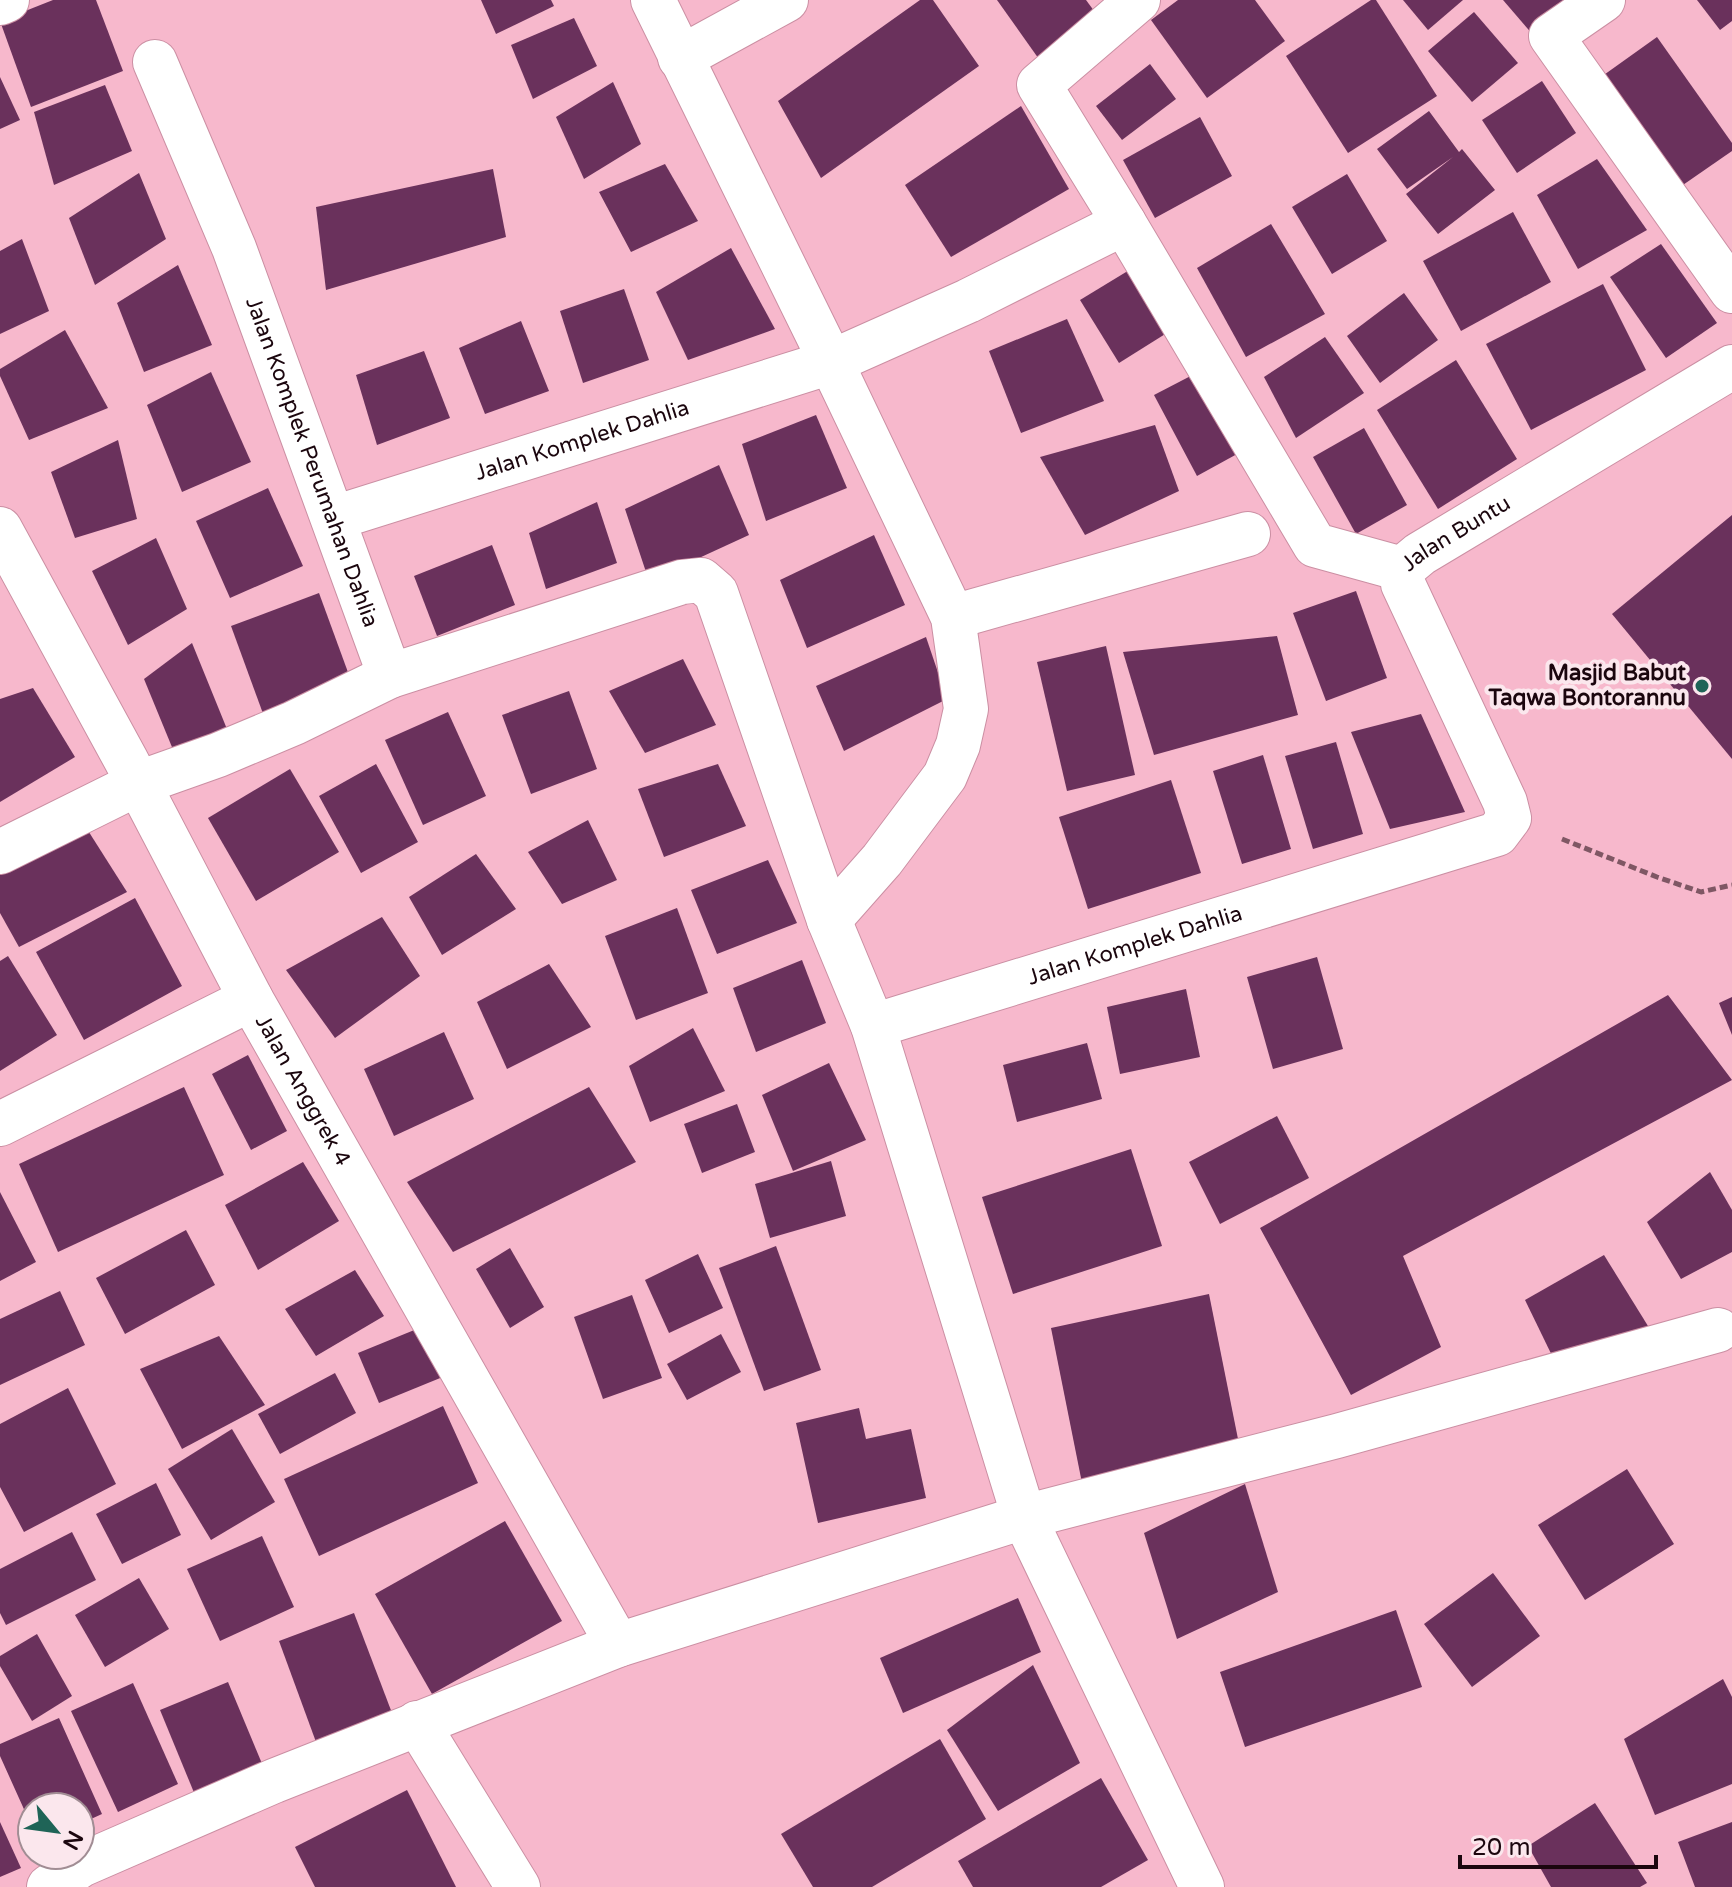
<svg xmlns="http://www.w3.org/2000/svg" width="1732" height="1887" viewBox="0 0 1732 1887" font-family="'Varela Round',sans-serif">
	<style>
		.building { fill: #6a315c }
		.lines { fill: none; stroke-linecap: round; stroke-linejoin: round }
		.minor-casing { stroke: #cb8fa3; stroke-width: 46 }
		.path { stroke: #7f5764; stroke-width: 5; stroke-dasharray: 8 4; stroke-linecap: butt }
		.minor { stroke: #fff; stroke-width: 44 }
		.poi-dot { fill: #1f6457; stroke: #fbe7ed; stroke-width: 3 }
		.labels { text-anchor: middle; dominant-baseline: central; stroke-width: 8; stroke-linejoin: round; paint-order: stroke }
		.street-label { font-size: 22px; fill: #1b060e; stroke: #fbe7ed }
		.poi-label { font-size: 22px; font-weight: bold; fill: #1b060e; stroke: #fbe7ed; text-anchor: end }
	</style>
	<rect width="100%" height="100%" fill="#f7b8cc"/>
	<g class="building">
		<polygon points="53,0 96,0 123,71 31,107 0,21"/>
		<polygon points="481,0 551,0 554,6 496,34"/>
		<polygon points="920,0 933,0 979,66 821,178 778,101"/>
		<polygon points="997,0 1086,0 1100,19 1041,62"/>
		<polygon points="1178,0 1255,0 1285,41 1207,98 1151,20"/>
		<polygon points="1371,0 1376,0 1437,96 1348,153 1286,56"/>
		<polygon points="1403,0 1463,0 1428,30"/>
		<polygon points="1503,0 1569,0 1534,36"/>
		<polygon points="1697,0 1732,0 1732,21 1720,30"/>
		<polygon points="1474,12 1518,63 1472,102 1428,51"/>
		<polygon points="574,18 597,66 533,99 511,45"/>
		<polygon points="1657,37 1732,143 1732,151 1680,187 1601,77"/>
		<polygon points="1150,64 1176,99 1122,140 1096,106"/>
		<polygon points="0,77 20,120 0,129"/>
		<polygon points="1542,81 1576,133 1517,173 1482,120"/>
		<polygon points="613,82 641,144 584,179 556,117"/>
		<polygon points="105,85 132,151 54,185 34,112"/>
		<polygon points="1021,106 1069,189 951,257 905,185"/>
		<polygon points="1429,111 1459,152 1462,149 1495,190 1438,234 1406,194 1453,157 1407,189 1377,149"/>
		<polygon points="1200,117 1232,176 1155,218 1123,160"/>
		<polygon points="1597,159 1647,230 1578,269 1537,195"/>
		<polygon points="665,164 698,221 631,252 599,192"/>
		<polygon points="493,169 506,237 326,290 316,207"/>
		<polygon points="139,173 166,239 95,285 69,218"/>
		<polygon points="1347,174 1387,241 1332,274 1292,207"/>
		<polygon points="1513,212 1551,282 1461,331 1423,261"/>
		<polygon points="1271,224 1325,314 1246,357 1197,268"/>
		<polygon points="22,239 49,311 0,334 0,251"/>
		<polygon points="1661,244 1717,323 1666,358 1610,277"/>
		<polygon points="731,248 775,329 688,360 656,292"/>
		<polygon points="178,265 212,345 144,372 117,303"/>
		<polygon points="1131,269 1170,331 1119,363 1080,300"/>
		<polygon points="1603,284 1646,370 1531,430 1486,344"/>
		<polygon points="624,289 649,360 583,383 560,311"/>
		<polygon points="1404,293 1438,340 1380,383 1347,336"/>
		<polygon points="1067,319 1104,401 1021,433 989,351"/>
		<polygon points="521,321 549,391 485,414 459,348"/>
		<polygon points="65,330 108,408 29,440 0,376 0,369"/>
		<polygon points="1325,337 1364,393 1296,438 1264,377"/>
		<polygon points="424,351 450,418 377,445 356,375"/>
		<polygon points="1456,360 1517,459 1438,509 1377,410"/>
		<polygon points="1206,368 1248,448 1197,476 1154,395"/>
		<polygon points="211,372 251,462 182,492 147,405"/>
		<polygon points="816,415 847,488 766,521 742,444"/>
		<polygon points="1155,425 1179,491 1085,535 1040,457"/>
		<polygon points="1364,428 1407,505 1356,534 1313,457"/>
		<polygon points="118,440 137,519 75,538 51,472"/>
		<polygon points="719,465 749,535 649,581 625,509"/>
		<polygon points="268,488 303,566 230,598 196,521"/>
		<polygon points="597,502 617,563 546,589 529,533"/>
		<polygon points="1732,515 1732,759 1612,614"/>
		<polygon points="874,535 905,605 807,648 780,580"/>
		<polygon points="156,538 187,609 128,645 92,571"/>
		<polygon points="492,545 515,605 437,636 414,576"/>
		<polygon points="1356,591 1387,678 1326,701 1293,613"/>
		<polygon points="319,593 353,686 265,719 231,626"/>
		<polygon points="1277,636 1298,715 1154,755 1123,652"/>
		<polygon points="926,637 947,699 844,751 816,686"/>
		<polygon points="192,643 229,734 174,752 144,679"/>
		<polygon points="1106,646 1135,775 1067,791 1037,662"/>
		<polygon points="683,659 716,725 645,753 609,691"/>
		<polygon points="33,688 75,757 0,802 0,699"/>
		<polygon points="569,691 597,769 531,794 502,715"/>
		<polygon points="448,712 486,796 423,825 385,740"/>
		<polygon points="1421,714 1465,812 1390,829 1351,732"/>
		<polygon points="1336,742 1363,834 1313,849 1285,756"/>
		<polygon points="1263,755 1291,849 1242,864 1213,771"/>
		<polygon points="376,764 418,842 361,873 319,796"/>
		<polygon points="718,764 746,826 664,857 638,789"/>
		<polygon points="290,769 339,852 256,901 208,818"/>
		<polygon points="1171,780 1201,873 1088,909 1059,817"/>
		<polygon points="80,818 127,892 19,947 0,913 0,865"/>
		<polygon points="588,820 617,880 562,904 528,852"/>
		<polygon points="476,854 516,909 442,955 409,897"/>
		<polygon points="768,860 797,923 717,954 691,890"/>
		<polygon points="135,898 182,986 84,1040 36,952"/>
		<polygon points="677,908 708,993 636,1020 605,936"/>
		<polygon points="382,917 420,976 335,1038 286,970"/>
		<polygon points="8,956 57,1035 0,1071 0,961"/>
		<polygon points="1317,957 1343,1049 1273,1069 1247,977"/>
		<polygon points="802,960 826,1023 756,1052 733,988"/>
		<polygon points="549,964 591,1027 507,1069 477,1002"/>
		<polygon points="1186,989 1200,1057 1120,1074 1107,1007"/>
		<polygon points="1668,995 1732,1080 1403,1256 1441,1347 1351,1395 1260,1228"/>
		<polygon points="1732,997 1732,1035 1719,1003"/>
		<polygon points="693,1028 725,1091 650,1122 629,1066"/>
		<polygon points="444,1032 474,1099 394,1136 364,1069"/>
		<polygon points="1087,1043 1102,1099 1017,1122 1003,1065"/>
		<polygon points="248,1055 287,1131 251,1150 212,1074"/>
		<polygon points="829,1063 866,1140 793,1171 762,1095"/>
		<polygon points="184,1087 224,1175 58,1252 19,1164"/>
		<polygon points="589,1087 636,1162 453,1252 407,1182"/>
		<polygon points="737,1104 755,1152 702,1173 684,1124"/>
		<polygon points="1277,1116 1309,1178 1220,1224 1189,1162"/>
		<polygon points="1131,1149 1162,1246 1013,1294 982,1197"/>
		<polygon points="831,1161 846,1216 770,1238 755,1184"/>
		<polygon points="303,1162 339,1221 258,1270 225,1205"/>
		<polygon points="1710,1172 1732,1210 1732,1252 1681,1279 1647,1222"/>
		<polygon points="0,1192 36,1262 0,1281"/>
		<polygon points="186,1230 215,1285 125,1334 96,1278"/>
		<polygon points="776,1246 821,1370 764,1391 719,1268"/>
		<polygon points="510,1248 544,1307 510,1328 476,1269"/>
		<polygon points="698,1254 723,1308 669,1333 645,1280"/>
		<polygon points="1604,1255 1648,1326 1559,1370 1525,1300"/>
		<polygon points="355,1270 384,1316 316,1356 285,1309"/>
		<polygon points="60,1291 85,1345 0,1385 0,1319"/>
		<polygon points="1209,1294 1241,1454 1083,1488 1051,1328"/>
		<polygon points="632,1295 662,1378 603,1399 574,1317"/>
		<polygon points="429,1324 450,1374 379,1403 358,1353"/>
		<polygon points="721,1334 741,1372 687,1400 667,1364"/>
		<polygon points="219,1336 265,1405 182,1449 140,1369"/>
		<polygon points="335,1373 356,1413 280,1454 258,1414"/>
		<polygon points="68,1388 116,1484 24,1532 0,1487 0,1424"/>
		<polygon points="443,1406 478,1483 319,1556 284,1479"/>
		<polygon points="859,1408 866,1439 911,1429 926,1498 818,1523 796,1423"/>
		<polygon points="232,1429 275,1502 211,1540 168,1469"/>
		<polygon points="1627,1469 1674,1544 1585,1600 1538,1525"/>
		<polygon points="156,1483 181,1535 122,1564 96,1514"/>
		<polygon points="1245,1484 1278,1592 1177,1639 1144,1533"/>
		<polygon points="505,1521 562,1621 432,1694 375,1594"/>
		<polygon points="72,1532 96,1580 6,1625 0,1613 0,1569"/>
		<polygon points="262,1536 294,1607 220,1641 187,1569"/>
		<polygon points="1493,1573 1540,1636 1472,1687 1424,1624"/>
		<polygon points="139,1578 169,1629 105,1667 75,1615"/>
		<polygon points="1018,1598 1041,1652 903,1713 880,1658"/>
		<polygon points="1396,1610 1422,1687 1245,1747 1220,1672"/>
		<polygon points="354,1613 392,1713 316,1742 279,1641"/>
		<polygon points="37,1634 72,1696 32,1721 0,1666 0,1656"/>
		<polygon points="1033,1665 1080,1763 998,1811 947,1730"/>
		<polygon points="1723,1679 1732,1697 1732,1784 1655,1815 1624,1739"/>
		<polygon points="228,1682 263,1766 195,1795 160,1710"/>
		<polygon points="133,1683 178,1784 118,1812 71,1711"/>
		<polygon points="59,1718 102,1814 80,1824 80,1807 32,1807 32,1827 0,1756 0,1744"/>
		<polygon points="940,1739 986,1819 872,1887 813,1887 781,1834"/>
		<polygon points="1101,1778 1148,1860 1101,1887 973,1887 958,1861"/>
		<polygon points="407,1790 456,1887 315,1887 295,1847"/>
		<polygon points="1595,1803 1647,1883 1640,1887 1551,1887 1528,1846"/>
		<polygon points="0,1822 21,1868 0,1877"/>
		<polygon points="1732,1822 1732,1887 1695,1887 1678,1842"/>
	</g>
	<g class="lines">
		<defs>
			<g id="minor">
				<polyline points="653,0 831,362 953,617 966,709 958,745 945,776 882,860 829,920"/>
				<polyline points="1138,0 1039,85 1124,223 1315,545 1402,569"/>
				<polyline points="1603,0 1551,36 1732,291"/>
				<polyline points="0,3 7,0"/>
				<polyline points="680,58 786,0"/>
				<path id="s1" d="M155,62L234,248L390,676L682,582L701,580L716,593L829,920L873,1026L1024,1517L1202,1887"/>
				<path id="s2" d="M334,518L831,362L968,301L1124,223"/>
				<path id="s3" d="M0,529L126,760L251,999L618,1645"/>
				<polyline points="953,617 1248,534"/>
				<polyline points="0,852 139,783 218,755 294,723 390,676"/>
				<path id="s4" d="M873,1026L1497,834L1509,818L1505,802L1403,584L1402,569L1420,554L1732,367"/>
				<polyline points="0,1124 251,999"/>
				<polyline points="417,1723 518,1887"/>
				<polyline points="49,1887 81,1865 274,1781 618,1645 1024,1517 1337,1436 1718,1330"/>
			</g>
		</defs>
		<use href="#minor" class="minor-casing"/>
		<polyline class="path" points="1562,839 1657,877 1701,892 1732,885"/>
		<use href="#minor" class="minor"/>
	</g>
	<circle class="poi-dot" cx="1702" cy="686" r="8"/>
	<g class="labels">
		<g class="street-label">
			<text stroke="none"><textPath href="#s2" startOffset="260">Jalan Komplek Dahlia</textPath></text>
			<text stroke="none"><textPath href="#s1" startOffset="430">Jalan Komplek Perumahan Dahlia</textPath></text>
			<text stroke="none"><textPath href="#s4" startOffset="1010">Jalan Buntu</textPath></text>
			<text stroke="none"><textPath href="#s4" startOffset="274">Jalan Komplek Dahlia</textPath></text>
			<text stroke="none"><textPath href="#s3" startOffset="638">Jalan Anggrek 4</textPath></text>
		</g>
		<g class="poi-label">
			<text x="1686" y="673">Masjid Babut<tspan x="1686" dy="25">Taqwa Bontorannu</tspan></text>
		</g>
	</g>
	<g transform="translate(56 1831) rotate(119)"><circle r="38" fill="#fbe7ed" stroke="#a18d94" stroke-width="2"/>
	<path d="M0-6L14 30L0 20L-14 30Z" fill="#1f6457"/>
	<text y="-12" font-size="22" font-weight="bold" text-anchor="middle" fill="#1b060e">N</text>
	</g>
	<path d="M1460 1855v12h196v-12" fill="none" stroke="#1b060e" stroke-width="4"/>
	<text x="1472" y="1855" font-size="24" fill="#1b060e" stroke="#fbe7ed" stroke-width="6" paint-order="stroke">20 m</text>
</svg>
